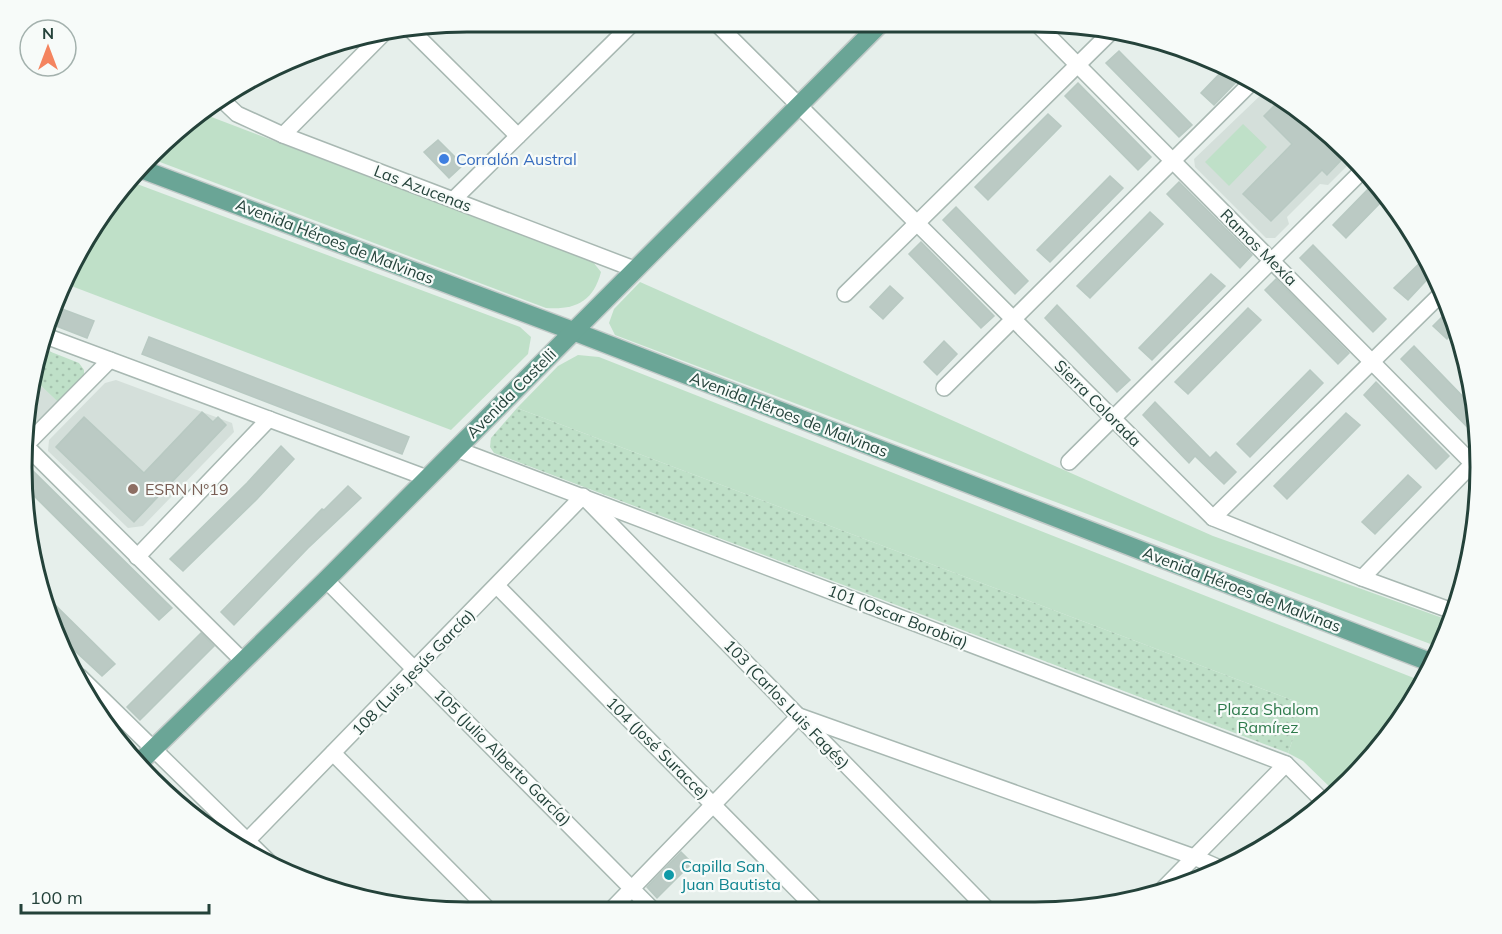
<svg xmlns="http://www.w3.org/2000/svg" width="1502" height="934" viewBox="0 0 1502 934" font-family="Mulish,sans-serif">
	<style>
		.built { fill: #d4dfda }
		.grass { fill: #bfe0c8 }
		.park { fill: url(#park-dots) }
		.building { fill: #bbcac4; stroke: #b8c9c2; stroke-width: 1.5 }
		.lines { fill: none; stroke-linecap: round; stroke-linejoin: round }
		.minor-casing { stroke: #a8b8b2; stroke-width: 18 }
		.major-casing { stroke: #c2cac8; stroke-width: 21 }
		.minor { stroke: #fff; stroke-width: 15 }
		.major { stroke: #6aa596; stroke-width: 18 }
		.shop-dot { fill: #3f7fe0; stroke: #f7fbf9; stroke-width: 2 }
		.education-dot { fill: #8d6e63; stroke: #f7fbf9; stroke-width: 2 }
		.culture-dot { fill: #0f9aa8; stroke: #f7fbf9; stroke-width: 2 }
		.labels { text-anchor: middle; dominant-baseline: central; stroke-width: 4.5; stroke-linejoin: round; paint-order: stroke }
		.shop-label { font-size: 16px; fill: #366cbe; stroke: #f7fbf9; text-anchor: start }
		.street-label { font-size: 16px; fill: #24423a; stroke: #f7fbf9 }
		.education-label { font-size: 16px; fill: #785e54; stroke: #f7fbf9; text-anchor: start }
		.park-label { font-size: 16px; fill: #2d7a4b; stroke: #f7fbf9 }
		.culture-label { font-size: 16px; fill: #0d838f; stroke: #f7fbf9; text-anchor: start }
		.rim { fill: none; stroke: #24423a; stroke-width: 3 }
	</style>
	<defs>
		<pattern id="park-dots" width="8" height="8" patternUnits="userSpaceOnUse" patternTransform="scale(1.5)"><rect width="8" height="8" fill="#bfe0c8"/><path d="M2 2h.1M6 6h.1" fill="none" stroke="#a4c1ad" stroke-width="1.8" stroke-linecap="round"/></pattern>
	</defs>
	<rect width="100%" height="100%" fill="#e6efeb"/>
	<g class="built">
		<polygon points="1266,90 1307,113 1352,156 1353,160 1328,185 1320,184 1287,217 1289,224 1275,238 1266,238 1195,167 1194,159"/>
		<polygon points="35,380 59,403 31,431 27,431"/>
		<polygon points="116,380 232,423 234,432 143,526 128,528 48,451 49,440 105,383"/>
	</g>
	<g class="grass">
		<path d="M201,113L593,262L601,272C593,302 575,310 546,308L152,159Z"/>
		<polygon points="1243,124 1267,147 1229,186 1205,162"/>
		<polygon points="129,181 520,327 531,337 528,354 451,430 66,284 113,195"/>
		<polygon points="640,282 1213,536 1451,621 1441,648 615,335 609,323 614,309"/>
		<polygon points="578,355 599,357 1424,682 1389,739 1337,794 1303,761 1288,753 1305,705 517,408 558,366"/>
	</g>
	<g class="park">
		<polygon points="41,348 79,363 84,370 84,377 59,403 35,380"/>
		<polygon points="517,408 1305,705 1288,753 494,453 490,447 491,438"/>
	</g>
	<g class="building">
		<polygon points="1119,51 1192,125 1179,137 1106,63"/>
		<polygon points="1226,67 1242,76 1214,105 1201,93"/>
		<polygon points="1078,83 1151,157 1138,170 1065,96"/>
		<polygon points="1281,99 1307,113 1345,149 1343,150 1347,154 1327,175 1322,170 1271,221 1243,194 1292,144 1264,116"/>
		<polygon points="1048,114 1061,126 988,200 975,187"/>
		<polygon points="438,140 463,165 449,178 424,152"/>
		<polygon points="1110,176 1123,188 1050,262 1037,250"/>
		<polygon points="1376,181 1387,196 1346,238 1333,225"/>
		<polygon points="1179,182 1252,255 1240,268 1167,194"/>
		<polygon points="956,207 1028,281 1015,294 943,220"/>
		<polygon points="1150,212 1163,224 1090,298 1077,286"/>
		<polygon points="921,242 994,316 981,328 909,254"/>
		<polygon points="1313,245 1386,319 1373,332 1300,258"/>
		<polygon points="1427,256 1434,272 1408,300 1394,288"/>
		<polygon points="1211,274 1225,286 1152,360 1139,348"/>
		<polygon points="1276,279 1349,353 1338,364 1265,290"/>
		<polygon points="890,286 903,298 883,319 870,307"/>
		<polygon points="1057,305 1130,380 1117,392 1045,318"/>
		<polygon points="54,306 94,321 87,338 46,322"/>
		<polygon points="1248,308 1261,320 1188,394 1175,382"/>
		<polygon points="1450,309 1458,327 1447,339 1433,326"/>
		<polygon points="149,337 409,437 402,454 142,354"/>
		<polygon points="944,341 957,354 937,375 924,362"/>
		<polygon points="1414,346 1477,411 1478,438 1401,359"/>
		<polygon points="1310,370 1323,383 1250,457 1237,444"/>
		<polygon points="1376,382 1449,456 1436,469 1364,395"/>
		<polygon points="1155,402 1210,458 1216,452 1236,472 1224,484 1195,456 1189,463 1143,415"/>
		<polygon points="202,412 213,422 218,417 226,425 134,522 56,447 84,417 144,473"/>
		<polygon points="1346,413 1360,425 1287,499 1274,486"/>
		<polygon points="281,446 294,459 257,499 183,571 170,559 247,483"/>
		<polygon points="26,464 172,608 159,620 24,486 21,469"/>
		<polygon points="1408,475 1421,487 1375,534 1362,522"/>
		<polygon points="348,486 361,498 308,548 234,625 221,612 322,509 324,510"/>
		<polygon points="41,591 115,664 102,676 61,638"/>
		<polygon points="201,633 214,646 140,720 127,707"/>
		<polygon points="681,852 692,863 657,898 647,887"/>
	</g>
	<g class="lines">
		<defs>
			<g id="minor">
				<polyline points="716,23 1213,518 1362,578 1455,612"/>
				<polyline points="1037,24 1479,470"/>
				<polyline points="411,30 518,136"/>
				<polyline points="219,97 237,114 283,135 634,269"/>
				<polyline points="283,135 382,35"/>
				<polyline points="454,199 634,22"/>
				<polyline points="845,294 1113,30"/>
				<polyline points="43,335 427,478"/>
				<polyline points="944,388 1252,82"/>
				<polyline points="25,445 243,661"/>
				<polyline points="24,447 110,360"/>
				<polyline points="456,449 1286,764 1326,804"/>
				<polyline points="1069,462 1365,168"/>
				<polyline points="1213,518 1443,292"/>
				<polyline points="137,557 269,419"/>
				<polyline points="1362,578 1479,457"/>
				<polyline points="326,580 653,910"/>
				<polyline points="497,586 818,911"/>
				<polyline points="79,676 273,866"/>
				<polyline points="333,753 489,910"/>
				<polyline points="241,847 583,496 990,912"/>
				<polyline points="1156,896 1286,764"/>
				<polyline points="611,910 799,716 1194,857 1224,870"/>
			</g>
			<g id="major">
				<polyline points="141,169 573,331 1435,664"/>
				<polyline points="140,762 326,580 881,23"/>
			</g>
		</defs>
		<use href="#minor" class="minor-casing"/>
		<use href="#major" class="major-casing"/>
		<use href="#minor" class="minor"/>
		<use href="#major" class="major"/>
	</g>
	<circle class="shop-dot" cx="444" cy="159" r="6"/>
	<circle class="education-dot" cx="133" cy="489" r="6"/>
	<circle class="culture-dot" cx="669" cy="875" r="6"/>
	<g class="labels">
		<g class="shop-label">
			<text x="456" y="159">Corralón Austral</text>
		</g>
		<g class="street-label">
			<text transform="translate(423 188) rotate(21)">Las Azucenas</text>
			<text transform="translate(335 241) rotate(21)">Avenida Héroes de Malvinas</text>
			<text transform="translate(1259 247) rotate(45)">Ramos Mexía</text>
			<text transform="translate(511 393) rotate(-45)">Avenida Castelli</text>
			<text transform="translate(1098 403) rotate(45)">Sierra Colorada</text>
			<text transform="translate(789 414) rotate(21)">Avenida Héroes de Malvinas</text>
			<text transform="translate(1242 589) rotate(21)">Avenida Héroes de Malvinas</text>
			<text transform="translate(898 616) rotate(21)">101 (Oscar Borobia)</text>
			<text transform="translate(413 672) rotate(-46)">108 (Luis Jesús García)</text>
			<text transform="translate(787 704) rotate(46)">103 (Carlos Luis Fagés)</text>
			<text transform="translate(658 748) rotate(45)">104 (José Suracce)</text>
			<text transform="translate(503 757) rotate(45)">105 (Julio Alberto García)</text>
		</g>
		<g class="education-label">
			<text x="145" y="489">ESRN N°19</text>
		</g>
		<g class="park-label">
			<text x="1268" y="709">Plaza Shalom<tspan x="1268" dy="18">Ramírez</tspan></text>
		</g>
		<g class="culture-label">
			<text x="681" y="866">Capilla San<tspan x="681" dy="18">Juan Bautista</tspan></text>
		</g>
	</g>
	<path d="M0 0H1502V934H0ZM467 32H1035A435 435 0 0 1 1470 467V467A435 435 0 0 1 1035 902H467A435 435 0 0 1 32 467V467A435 435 0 0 1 467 32Z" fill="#f7fbf9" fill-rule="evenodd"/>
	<path class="rim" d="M467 32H1035A435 435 0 0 1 1470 467V467A435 435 0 0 1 1035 902H467A435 435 0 0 1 32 467V467A435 435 0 0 1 467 32Z"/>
	<g transform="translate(48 48)"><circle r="28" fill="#f7fbf9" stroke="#a3b1ad" stroke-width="1.5"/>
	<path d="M0-4.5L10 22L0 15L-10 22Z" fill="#f4845f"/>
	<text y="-9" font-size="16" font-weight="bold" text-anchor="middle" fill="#24423a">N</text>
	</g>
	<path d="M21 904v9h188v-9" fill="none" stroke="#24423a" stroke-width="3"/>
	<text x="30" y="904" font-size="18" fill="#24423a" stroke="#f7fbf9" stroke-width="4.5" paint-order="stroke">100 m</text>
</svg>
